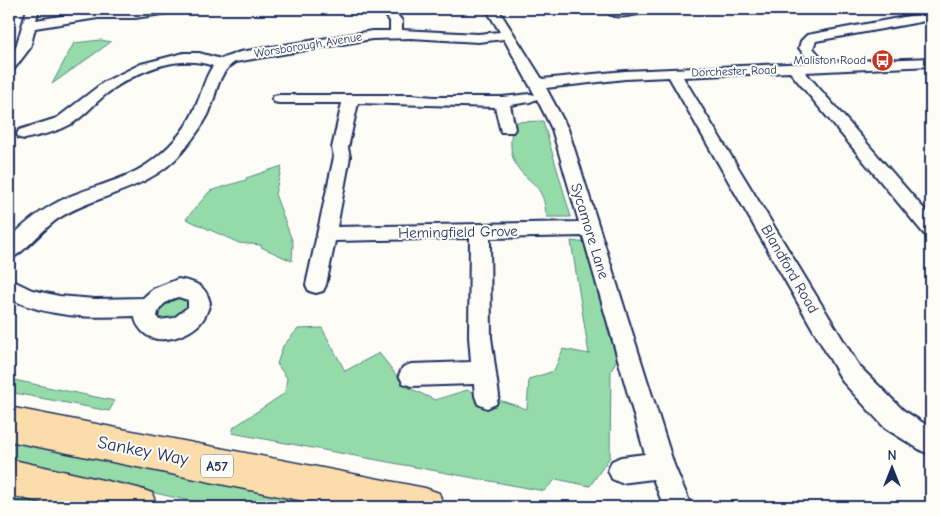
<svg xmlns="http://www.w3.org/2000/svg" width="940" height="516" viewBox="0 0 940 516" font-family="'Comic Neue',sans-serif">
	<style>
		.green { fill: #95dba9; stroke: #588584 }
		.lines { fill: none; stroke-linecap: round; stroke-linejoin: round }
		.minor-casing { stroke: #1b2f5e; stroke-width: 4 }
		.highway-casing { stroke: #1b2f5e; stroke-width: 3 }
		.minor { fill: #fdfcf7; fill-rule: evenodd }
		.highway { fill: #faddab; fill-rule: evenodd }
		.labels { text-anchor: middle; dominant-baseline: central; stroke-width: 4; stroke-linejoin: round; paint-order: stroke }
		.far-street-label { font-size: 12px; fill: #1b2f5e; stroke: #fdfcf7 }
		.far-poi-label { font-size: 12px; fill: #1b2f5e; stroke: #fdfcf7; text-anchor: end }
		.shield { fill: #fdfcf7; stroke: #5f6c8c; stroke-width: 1 }
		.shield-label { font-size: 14px; font-weight: bold; fill: #1b2f5e }
		.street-label { font-size: 15px; fill: #1b2f5e; stroke: #fdfcf7 }
		.near-street-label { font-size: 18px; fill: #1b2f5e; stroke: #fdfcf7 }
	</style>
	<rect width="100%" height="100%" fill="#fdfcf7"/>
	<filter id="ink" filterUnits="userSpaceOnUse"><feTurbulence type="fractalNoise" baseFrequency=".02" numOctaves="2"/><feDisplacementMap in="SourceGraphic" scale="10" xChannelSelector="R" yChannelSelector="G"/><feConvolveMatrix kernelMatrix="1 2 1 2 8 2 1 2 1" color-interpolation-filters="sRGB"/></filter>
	<g filter="url(#ink)">
		<g class="green">
			<polygon points="101,40 111,42 52,84 74,43"/>
			<path d="M543,121L571,217H547C545,210 545,201 541,194C537,185 530,181 523,174C508,159 510,142 513,122Z"/>
			<polygon points="282,166 275,194 293,243 292,261 261,247 261,245 239,243 186,219 210,191 246,180 246,178"/>
			<polygon points="571,241 587,243 619,355 611,371 610,457 590,486 556,479 544,491 232,433 234,427 285,393 287,378 277,364 283,346 298,329 322,328 345,371 379,353 405,386 435,400 467,390 527,409 529,379 554,371 563,349 589,354"/>
			<polygon points="187,296 191,304 182,317 160,320 157,318 156,310 166,298"/>
			<polygon points="9,379 115,401 109,411 9,392"/>
			<polygon points="9,438 346,507 217,507 9,460"/>
			<polygon points="9,486 102,507 9,507"/>
		</g>
		<g class="lines">
			<defs>
				<g id="minor">
					<polygon points="27,9 39,9 36,20 98,10 175,9 169,13 135,18 98,18 35,28 30,48 14,69 9,70 9,57 16,47"/>
					<path d="M381,9H393L402,21V30L478,34L500,32L486,9H498L542,79L625,71L811,63L799,48L801,41L807,35L920,14L924,15L926,18L924,21L920,22L816,41L813,48L825,62L931,58V66L805,72L931,217V236L924,234L790,72L683,77L859,366L903,410L931,428V455L922,451L885,428L843,382L669,77L625,79L546,88L568,129L674,465L690,503L688,507H664L653,479L621,483L612,479L608,470L612,461L621,457L645,454L583,236L490,238L491,337L499,396L496,404L487,408L478,404L475,396L474,384L411,386L403,383L399,375L403,367L411,364L471,362L469,337L470,238L335,241L326,285L323,291L316,293L309,291L306,285L334,157L332,148L342,103H279L274,102L272,99L274,96L279,95H411L434,97H502L530,94L535,95L504,39L478,42L411,38L372,39L235,62C216,74 217,96 208,115C201,128 191,141 182,152C149,191 99,193 59,218C43,228 23,255 9,259V239C27,221 45,207 68,197C99,184 132,179 158,156C173,144 188,126 195,108C202,94 204,78 213,66C177,53 134,72 105,95C94,104 85,115 73,123C58,132 41,135 25,139L19,138L17,134L19,130L57,118L104,82L141,64L184,53H199L221,59L240,52L372,31H390V21ZM537,99L552,129L579,222L337,227L350,157L348,148L358,103L495,107L501,132H513L515,129L510,105L530,102Z"/>
					<path d="M618,9H649C642,15 615,20 608,13L610,10Z"/>
					<path d="M178,279C195,282 206,285 210,303C207,312 204,321 196,327C182,338 155,346 142,331C138,326 135,322 135,316C92,318 48,318 9,298V279L32,290L59,296L95,299L143,298L153,289ZM178,297L188,300V307L174,318L159,320L157,317C158,306 168,300 178,297Z"/>
				</g>
				<g id="highway">
					<polygon points="9,407 425,488 439,493 444,507 333,507 9,441"/>
					<polygon points="9,459 138,488 152,493 157,507 59,507 9,495"/>
				</g>
			</defs>
			<use href="#minor" class="minor-casing"/>
			<use href="#highway" class="highway-casing"/>
			<use href="#minor" class="minor"/>
			<use href="#highway" class="highway"/>
		</g>
	</g>
	<defs>
		<symbol id="bus-disc" viewBox="-11 -11 22 22"><circle r="9.5" fill="#c8321e" stroke="#fdfcf7"/><path d="M-5-6H5V4H4V6H2V4H-2V6H-4V4H-5ZM-3.5-4V0h7V-4ZM-3.5 1.2v1.5H-2V1.2ZM2 1.2v1.5H3.5V1.2Z" fill="#fff"/></symbol>
	</defs>
	<g fill-rule="evenodd">
		<use href="#bus-disc" x="870" y="48" width="25" height="25"/>
	</g>
	<g class="labels">
		<g class="far-street-label">
			<text transform="translate(308 45) rotate(-9)">Worsborough Avenue</text>
			<text transform="translate(734 71) rotate(-2)">Dorchester Road</text>
		</g>
		<g class="far-poi-label">
			<text x="866" y="60">Maliston Road</text>
		</g>
		<rect class="shield" x="201" y="454.5" width="32" height="23" rx="4"/>
		<g class="shield-label">
			<text x="217" y="466">A57</text>
		</g>
		<g class="street-label">
			<text transform="translate(590 231) rotate(73)">Sycamore Lane</text>
			<text transform="translate(458 232) rotate(-1)">Hemingfield Grove</text>
			<text transform="translate(790 269) rotate(60)">Blandford Road</text>
		</g>
		<g class="near-street-label">
			<text transform="translate(143 451) rotate(11)">Sankey Way</text>
		</g>
	</g>
	<rect width="940" height="516" fill="none" stroke="#fdfcf7" stroke-width="30"/>
	<rect x="15" y="15" width="910" height="486" fill="none" stroke="#1b2f5e" stroke-width="2" filter="url(#ink)"/>
	<g transform="translate(892 468)" stroke="#fdfcf7" stroke-width="4" paint-order="stroke">
	<path d="M0-4L9 19L0 12L-9 19Z" fill="#1b2f5e"/>
	<text y="-8" font-size="14" font-weight="bold" text-anchor="middle" fill="#1b2f5e">N</text>
	</g>
</svg>
